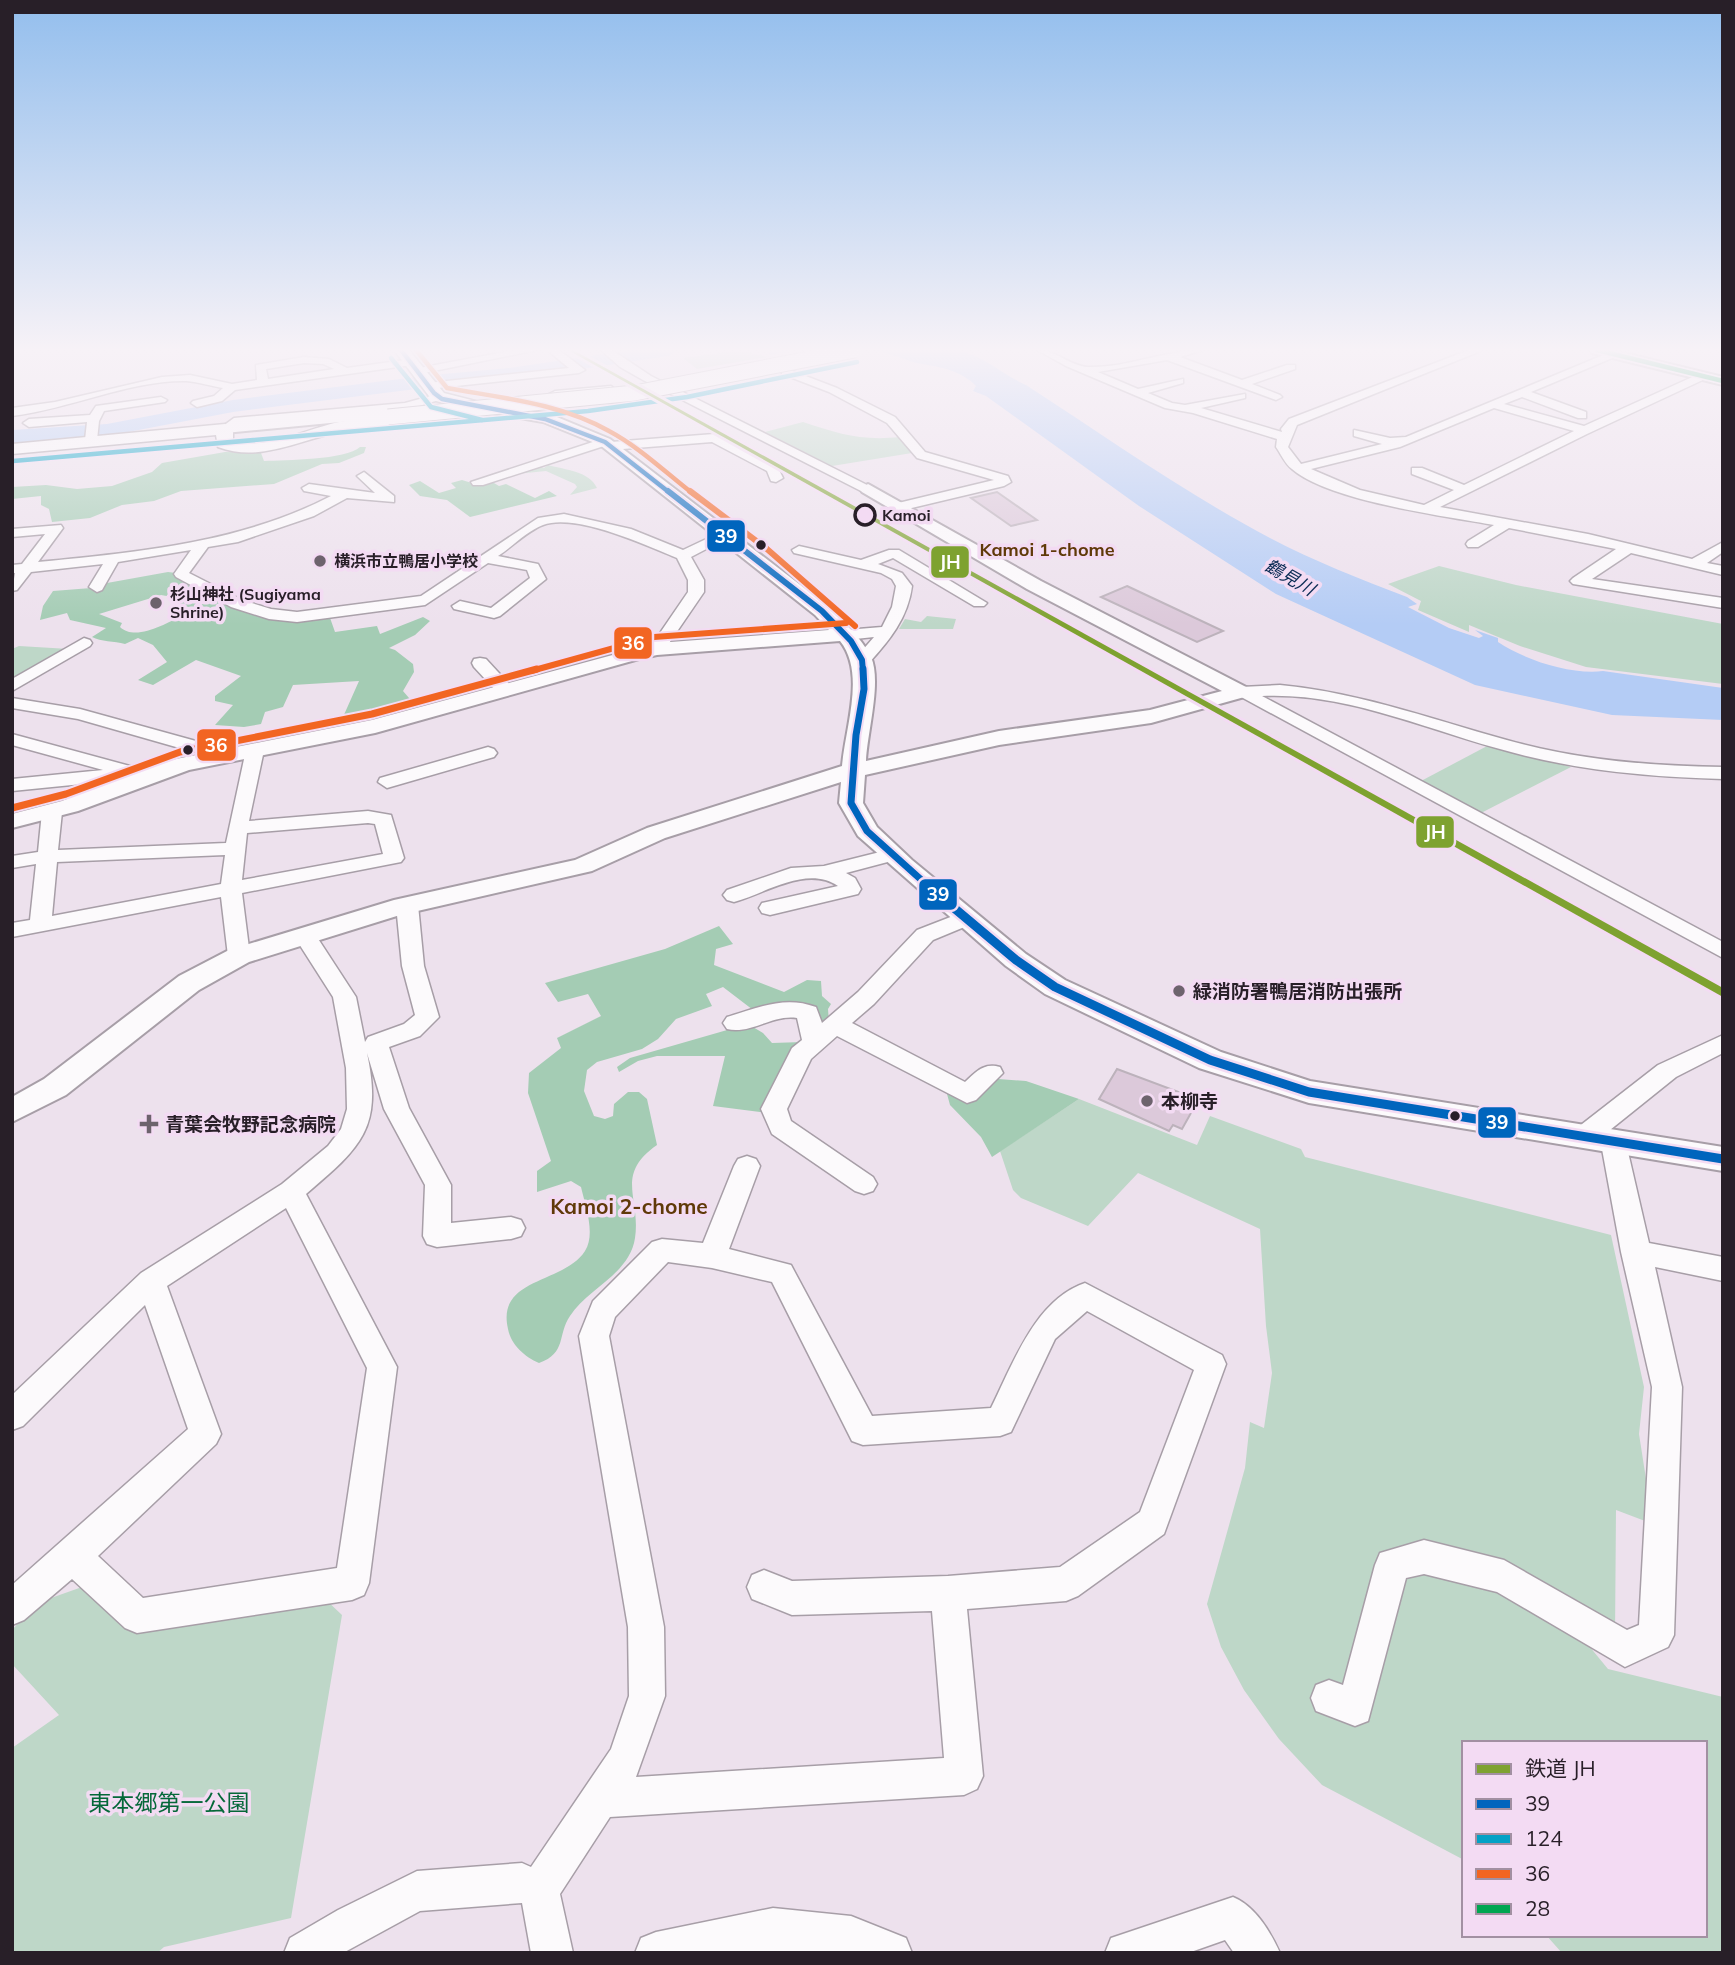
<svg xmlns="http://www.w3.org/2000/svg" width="1735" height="1965" viewBox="0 0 1735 1965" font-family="Mulish,'Noto Sans JP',sans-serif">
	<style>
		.green { fill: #bed7c8 }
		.forest { fill: #a4ccb4; fill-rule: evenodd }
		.water { fill: #b4ccf5 }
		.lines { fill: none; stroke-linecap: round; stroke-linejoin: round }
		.stream { stroke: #b4ccf5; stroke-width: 3.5 }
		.river { fill: #b4ccf5; fill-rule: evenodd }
		.building { fill: #dcc9da; stroke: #bcb2bb; stroke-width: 2 }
		.minor-casing { stroke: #a79ea7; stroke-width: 3 }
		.tertiary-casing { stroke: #a79ea7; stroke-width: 4 }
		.secondary-casing { stroke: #a79ea7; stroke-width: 3 }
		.minor { fill: #fcfafc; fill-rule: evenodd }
		.tertiary { fill: #fcfafc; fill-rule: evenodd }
		.secondary { fill: #fcfafc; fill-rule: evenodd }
		.tertiary-bridge-casing { stroke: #a79ea7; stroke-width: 17; stroke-linecap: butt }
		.tertiary-bridge { stroke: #fcfafc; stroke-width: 15 }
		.bus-1-far3-casing { stroke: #f3dbf3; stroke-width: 7 }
		.bus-1-far2-casing { stroke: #f3dbf3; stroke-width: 10 }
		.bus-1-far1-casing { stroke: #f3dbf3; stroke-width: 11 }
		.bus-1-casing { stroke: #f3dbf3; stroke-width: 14 }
		.bus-2-casing { stroke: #f3dbf3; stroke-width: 7 }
		.bus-3-far2-casing { stroke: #f3dbf3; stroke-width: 7 }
		.bus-3-far1-casing { stroke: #f3dbf3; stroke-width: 10 }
		.bus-3-casing { stroke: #f3dbf3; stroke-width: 11 }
		.bus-4-casing { stroke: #f3dbf3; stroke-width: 7 }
		.bus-1-far3 { stroke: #0065bd; stroke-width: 4.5 }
		.bus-1-far2 { stroke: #0065bd; stroke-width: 6 }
		.bus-1-far1 { stroke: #0065bd; stroke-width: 7 }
		.bus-1 { stroke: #0065bd; stroke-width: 9 }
		.bus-2 { stroke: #02a2c6; stroke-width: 4.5 }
		.bus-3-far2 { stroke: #f26522; stroke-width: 4.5 }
		.bus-3-far1 { stroke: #f26522; stroke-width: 6 }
		.bus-3 { stroke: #f26522; stroke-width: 7 }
		.bus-4 { stroke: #00a651; stroke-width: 4.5 }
		.rail-1-casing { stroke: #f3dbf3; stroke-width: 6 }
		.rail-1 { fill: #7ea230; fill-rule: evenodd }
		.stop-dot { fill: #f3dbf3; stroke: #281f28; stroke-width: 3.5 }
		.bus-dot { fill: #281f28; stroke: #f3dbf3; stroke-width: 2.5 }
		.poi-dot { fill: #6d636d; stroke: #f3dbf3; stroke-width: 2.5 }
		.labels { text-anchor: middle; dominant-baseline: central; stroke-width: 7; stroke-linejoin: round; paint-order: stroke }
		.far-stop-label { font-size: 16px; font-weight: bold; fill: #281f28; stroke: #f3dbf3; text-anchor: start }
		.far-poi-label { font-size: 16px; font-weight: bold; fill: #281f28; stroke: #f3dbf3; text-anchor: start }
		.far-neighbourhood-label { font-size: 18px; font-weight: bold; fill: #603909; stroke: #f3dbf3 }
		.far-water-label { font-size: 18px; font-style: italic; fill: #0a2b54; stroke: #f3dbf3 }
		.poi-label { font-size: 19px; font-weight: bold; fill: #281f28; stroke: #f3dbf3; text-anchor: start }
		.neighbourhood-label { font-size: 21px; font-weight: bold; fill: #603909; stroke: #f3dbf3 }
		.near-park-label { font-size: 23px; fill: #056839; stroke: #f3dbf3 }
		.line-badge { stroke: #f3dbf3; stroke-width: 2.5 }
		.badge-label { font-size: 19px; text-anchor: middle; font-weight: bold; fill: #fff }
	</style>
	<rect width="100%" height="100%" fill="#ede1ed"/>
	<g class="green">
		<polygon points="728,352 746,352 767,357 697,369 683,358"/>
		<path d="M803,422C839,434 861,441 900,437L912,453L832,466L765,432Z"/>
		<path d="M548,465C566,470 589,471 597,488L570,495L577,487L575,484L546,471L516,474L539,466L544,468Z"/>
		<polygon points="1439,566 1516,585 1723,624 1723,684 1586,667 1520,646 1469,625 1469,632 1418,610 1421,601 1388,584"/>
		<polygon points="927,616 956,619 953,629 899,629 905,619 921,622"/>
		<polygon points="19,646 69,649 12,683 12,649"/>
		<polygon points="1489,745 1571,767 1481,813 1421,781"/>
		<polygon points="1079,1099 1197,1145 1210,1116 1301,1149 1305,1157 1611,1235 1644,1387 1639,1434 1653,1524 1616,1510 1615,1636 1580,1635 1608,1669 1723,1697 1723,1953 1562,1953 1546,1935 1705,1935 1705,1743 1464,1743 1464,1860 1322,1785 1279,1739 1244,1690 1221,1647 1207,1604 1245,1468 1250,1422 1264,1428 1272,1373 1266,1326 1260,1229 1138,1173 1088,1226 1021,1198 1013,1190 1000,1151"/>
		<polygon points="82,1587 131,1628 324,1598 342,1615 291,1918 164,1947 157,1953 12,1953 12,1748 59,1715 12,1664 12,1630 37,1603"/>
	</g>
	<g class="forest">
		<path d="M360,447H366L364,453L339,463L322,464L274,484L181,491L154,501L122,505L90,518L52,522L49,509L41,505V496L12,499V487L46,485L77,489L112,486L152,472L162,463L225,452L261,453L264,461C285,460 346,460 360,447Z"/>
		<polygon points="462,480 475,484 489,480 499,486 506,484 535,498 549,491 557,496 470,517 447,500 420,496 409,485 420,481 439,493 456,488 451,483"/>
		<path d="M168,572L176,573L268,615H329L335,632L377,626L380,634L423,617L430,621L415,635L389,648L395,650L413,664L414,672L403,691L415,705L413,711L339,726L359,681L293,685L283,707L265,712L261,724L244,727L215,725L233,705L215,701V696L241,676L196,660L153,685L138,680L167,662L153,645L138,638L125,644C114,641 101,642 92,637L106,628L70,620L67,613L40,620L43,606L53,591L104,587L107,583ZM161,595L178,598V610L183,616C165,623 136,642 120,627L122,623L99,614Z"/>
		<path d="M719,926L733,944L716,949L714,965L784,992L807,980L821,981L822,996L831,1004L828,1009L829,1022L821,1030L809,1006C790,999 775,1007 757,1013L723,987L706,994L712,1006L676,1019L658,1039L642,1049L597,1062L587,1070L584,1091L594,1116L605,1119L613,1116L614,1104L628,1092H639L647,1099L657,1145C614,1175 641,1198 635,1238C630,1274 587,1289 570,1316C557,1335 567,1353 539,1363C525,1357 511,1345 508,1329C496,1277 564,1284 585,1251C596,1234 585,1205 581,1187L571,1181L537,1192V1171L551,1161L528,1093L529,1073L561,1048L557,1038L601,1016L588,994L558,1002L545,983L665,949Z"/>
		<polygon points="748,1024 763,1033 772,1043 803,1042 767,1113 713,1106 725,1056 657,1056 638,1061 619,1072 617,1067 630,1058"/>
		<polygon points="998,1079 1026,1081 1079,1099 992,1157 981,1137 950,1105 947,1094 950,1089 976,1096"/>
	</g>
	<path class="water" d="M874,350C900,350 932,345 957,350C983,355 1003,375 1026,385C1106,437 1185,493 1270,538C1314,561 1360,579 1407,597L1417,604L1408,607L1449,628L1479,638L1483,636L1475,630L1498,638V642C1525,660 1571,675 1603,671L1723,688V720L1612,715L1475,685L1276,594L1139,506L986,396L973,391L976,386C962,371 941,367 922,364C906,361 890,353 874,350Z"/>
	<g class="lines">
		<polyline class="stream" points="771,353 786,350"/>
		<polygon class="river" points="632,350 677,350 668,356 509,380 433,387 425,384 416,389 233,412 107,436 12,444 12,430 107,424 233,400 416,377 424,380 433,375 509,368"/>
	</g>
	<g class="building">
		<polygon points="997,492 1037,520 1011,526 971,498"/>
		<polygon points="1127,586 1223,631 1197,642 1101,597"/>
		<polygon points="1117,1069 1184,1094 1182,1098 1196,1104 1182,1129 1173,1125 1169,1131 1099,1099"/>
	</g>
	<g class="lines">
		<defs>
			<g id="minor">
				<polygon points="516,350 537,350 419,374 413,371 419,368"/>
				<polygon points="547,350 559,350 585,370 579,373 428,389 422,386 428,383 569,368"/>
				<polygon points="601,350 612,350 651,376 875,489 873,492 863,492 643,380 620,367"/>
				<path d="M1037,350C1056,350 1070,366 1088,367C1127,368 1165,350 1203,350L1180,357L1242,380L1287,365H1295V369L1252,384L1280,395L1282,397L1276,400L1167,360L1098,372L1138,389L1183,379V383L1148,393L1172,403L1185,405L1245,394V398L1201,408L1282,432L1281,429L1289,419L1469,350H1483L1297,425L1288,447L1301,464L1382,444L1354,436V430L1390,438L1406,437L1613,351L1618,354L1617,356L1531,392L1586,412V418H1578L1522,397L1504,404L1584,426L1699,374H1707V378L1587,434L1440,507L1588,534L1692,559L1723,542V552L1707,563L1723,566V575L1631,553L1592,579L1723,598V608L1573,584L1570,581L1573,578L1616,549L1509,528L1478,547H1468L1466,544L1468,541L1494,525C1444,516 1329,501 1292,469C1285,464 1281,454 1276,447L1277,439L1193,413L1165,408L1066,366ZM1494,408L1574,431L1464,485L1422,468H1412V474L1454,490L1424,505L1360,490L1311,469L1400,447Z"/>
				<path d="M304,357L329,359L347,368L412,359L417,362L412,365L235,390L222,401L197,407L191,403L193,401L214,396L223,388C211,386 199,382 186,381C130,380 70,409 12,416V408L55,402L162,377L190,375L232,384L257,380L256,365ZM304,363L323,364L334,369L268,379L266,369Z"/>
				<polygon points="782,370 790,370 837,388 895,417 925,452 1008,476 1011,482 1004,486 899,511 894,510 894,504 994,480 917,458 887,423 829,392 782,374"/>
				<polygon points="611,386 625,398 625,402 608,403 608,399 612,397 608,393 555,397 549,394 555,391"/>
				<polygon points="438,394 444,397 442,399 406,410 255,423 238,425 225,433 219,429 234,418 405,403"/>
				<polygon points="161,397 167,400 165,402 104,411 99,421 97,440 91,444 85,440 87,422 29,427 23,423 29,419 90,415 96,406"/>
				<polygon points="714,434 777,466 783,478 776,482 771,481 767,471 712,442 610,450 604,446 483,485 473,485 471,482 605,438 611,442"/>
				<path d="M364,472L394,496V502L347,498L314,516L238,542L208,547L189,573L242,600L271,609L297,612L421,596L538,518L564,514L631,529L683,550L721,532L726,531L733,535L691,557L704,580V592L663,652L657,654L649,649L688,592V580L677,558C645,545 576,513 543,525C527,531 512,547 498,556L538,564L546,579L500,616L494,618L454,609L452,606L460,601L491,608L530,578L527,570L488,563L425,605L297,622L269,619L231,607L176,577L174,574L191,550L118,562L102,590L97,592L89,587L103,564L31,572L17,590L12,591L15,573H12V565L22,564L45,534L12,537V529L61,525L63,528L38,562C138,552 241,543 331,496L304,491L302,488L309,484L375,493L357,476Z"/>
				<path d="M799,546L861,560L889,550H899L987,603L984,606H974L893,558L878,564L902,573L912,586C908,618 889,641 868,664H856L854,660L874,637L846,640L838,635L846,630L882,627L892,607L896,586L892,579L881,573L794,553L792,550Z"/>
				<polygon points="84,638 90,640 92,643 90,646 12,691 12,679"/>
				<polygon points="480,658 486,659 511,686 514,690 511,694 499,694 474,667 472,663 474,659"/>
				<path d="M1280,685C1365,693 1441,723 1522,744C1588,761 1655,766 1723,767V779C1651,777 1581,771 1511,752C1429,731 1348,692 1262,696L1723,942V958L1232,692L1241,687Z"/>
				<polygon points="12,698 80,709 232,751 234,755 225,761 78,719 12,708"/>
				<polygon points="12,734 152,772 154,776 145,782 126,777 112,781 12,791 12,779 103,770 12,745"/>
				<path d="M255,745L264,750L249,821L368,811L391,815L404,858L401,862L242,893L250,956L247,961L239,963L231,961L228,956L221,897L12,937V923L30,920L36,864L12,868V856L38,852L42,812L45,808L52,806L62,812L58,850L226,843L246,750ZM368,823L375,824L383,854L242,880L247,833ZM225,855L221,884L52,916L57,862Z"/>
				<polygon points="488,747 494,749 497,753 494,757 387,788 378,782 380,778"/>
				<path d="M892,849L899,851L902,855L899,859L846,873L855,878L861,889L858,894L770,915L762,913L759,908L762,903L838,886C807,865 766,893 734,902L727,900L723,895L727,890L791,868L824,866Z"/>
				<path d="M407,898L415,900L418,905L424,966L439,1017L420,1036L389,1047L409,1108L451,1185V1223L511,1217L521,1220L525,1228L521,1236L511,1239L437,1247L427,1244L423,1236L425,1185L384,1109L367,1053C383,1129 361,1147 306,1194L397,1367L369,1583L364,1595L352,1600L137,1633L125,1628L72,1579L24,1620L12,1625V1585L188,1429L145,1305L23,1426L12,1430V1395L141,1273L282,1184L328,1146L341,1129L347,1109L346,1068L333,997L294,936L297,931H313L356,997L365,1042L368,1037L404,1024L415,1015L402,966L396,905L399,900ZM286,1208L367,1368L337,1568L143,1598L98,1556L216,1444L221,1434L167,1286Z"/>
				<path d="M966,911L974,913L977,918L974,923L933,940L874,1004L852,1023L965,1082C976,1072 984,1062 1000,1067L1003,1073L976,1100L967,1103L837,1036L811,1059L787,1109L791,1121L873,1177L877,1184L873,1191L864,1194L855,1191L772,1134L761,1109L792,1048L802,1040L797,1018C773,1014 750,1035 727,1029L723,1023L727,1017C758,1008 784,995 816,1007L822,1023L858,992L917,930Z"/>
				<polygon points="1723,1035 1723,1053 1676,1077 1610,1130 1621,1132 1625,1139 1649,1243 1723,1257 1723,1281 1655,1267 1682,1387 1674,1635 1668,1647 1625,1667 1497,1592 1424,1574 1406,1578 1368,1721 1355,1726 1316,1711 1311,1698 1316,1685 1329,1680 1343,1685 1375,1565 1380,1553 1424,1540 1504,1560 1627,1630 1639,1625 1652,1387 1621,1252 1600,1138 1586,1145 1577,1142 1573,1135 1577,1128 1658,1065"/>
				<path d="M747,1156L756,1159L760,1166L729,1249L791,1265L872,1416L991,1408C1013,1364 1035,1300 1085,1283L1222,1355L1226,1364L1164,1534L1078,1596L1066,1601L967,1609L983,1776L977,1789L964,1795L610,1817L560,1894L573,1953H531L522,1903L420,1911L343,1953H284L290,1938L338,1910L417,1871L522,1863L531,1867L611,1749L629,1696L628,1627L579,1336L593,1301L652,1242L662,1239L703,1243L734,1166L738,1159ZM668,1262L712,1268L772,1282L852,1441L863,1445L1000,1436L1011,1432L1055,1339L1087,1311L1194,1370L1140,1512L1060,1567L948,1576L792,1581L764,1570L752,1575L747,1587L752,1599L792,1615L932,1611L944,1758L636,1777L665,1696L664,1627L609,1336L615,1317Z"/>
				<path d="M1233,1897C1255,1906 1270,1931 1280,1953H1234L1225,1940L1188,1953H1105L1111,1938Z"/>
				<polygon points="773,1908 851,1916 906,1938 912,1953 635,1953 641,1938 656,1932"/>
			</g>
			<g id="tertiary">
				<polygon points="1591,350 1612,350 1723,377 1723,385 1592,353"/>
				<path d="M485,404L552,415L610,439L829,607C844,623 861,637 871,657C882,682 867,733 866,761L999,731L1150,710L1222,691L1027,589L862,492L860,489L868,484L1041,581L1248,688L1252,692L1248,696L1151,723L999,745L865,775L863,803L877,827L912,860L1026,954L1065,980L1221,1052L1310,1081L1723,1147V1171L1309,1103L1199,1068L1045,994L1006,966L858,836L839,803L841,782L665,838L592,871L400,915L249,962L199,990L66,1095L12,1122V1097L44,1079L179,976L229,950L394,900L575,860L647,828L842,766C845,728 866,673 840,641L657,655L639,659L375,733L189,770L78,811L12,828V814L62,801L137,771L176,759L372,720L657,643L829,630L815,615L600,445L543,422L480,411L478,408Z"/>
				<polygon points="388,410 395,414 393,417 225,433 218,429 225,425"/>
			</g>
			<g id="secondary">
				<polygon points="394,350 409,350 444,393 491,405 493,408 485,413 432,400"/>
				<path d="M426,414L434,419L432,423C402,430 370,427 340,432C298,440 260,463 218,447L216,435L12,454V444L225,424L233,429V440C262,452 309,428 339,422C367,417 397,416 426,414Z"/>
			</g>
		</defs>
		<use href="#minor" class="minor-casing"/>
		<use href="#tertiary" class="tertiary-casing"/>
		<use href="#secondary" class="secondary-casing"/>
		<use href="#minor" class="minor"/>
		<use href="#tertiary" class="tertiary"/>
		<use href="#secondary" class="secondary"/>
		<defs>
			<polyline id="tertiary-bridge" points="388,417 635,393 855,350"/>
		</defs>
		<use href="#tertiary-bridge" class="tertiary-bridge-casing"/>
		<use href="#tertiary-bridge" class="tertiary-bridge"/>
		<defs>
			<polyline id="bus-1-far3" points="401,350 434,393 442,399 545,419 605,442 670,493"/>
			<polyline id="bus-1-far2" points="668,491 822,611 851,641 862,660 863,671"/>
			<polyline id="bus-1-far1" points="863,669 864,689 856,735 851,803 867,831 937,894"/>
			<polyline id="bus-1" points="935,892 1016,960 1055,987 1210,1060 1309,1092 1723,1159"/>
			<g id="bus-2">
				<polyline points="391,358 431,407 482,420"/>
				<polyline points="13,461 588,411 687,397 857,362"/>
			</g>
			<path id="bus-3-far2" d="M416,350L447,388C501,398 560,403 609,431C639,447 665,472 692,493"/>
			<g id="bus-3-far1">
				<polyline points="690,491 767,549 855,626"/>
				<polyline points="531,671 654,637 846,623"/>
			</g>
			<polyline id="bus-3" points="12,808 66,794 180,752 372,714 537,669"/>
			<polyline id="bus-4" points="1597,350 1723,381"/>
		</defs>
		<use href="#bus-1-far3" class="bus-1-far3-casing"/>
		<use href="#bus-1-far2" class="bus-1-far2-casing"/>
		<use href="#bus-1-far1" class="bus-1-far1-casing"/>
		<use href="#bus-1" class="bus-1-casing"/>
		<use href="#bus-2" class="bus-2-casing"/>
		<use href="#bus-3-far2" class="bus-3-far2-casing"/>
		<use href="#bus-3-far1" class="bus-3-far1-casing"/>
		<use href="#bus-3" class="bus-3-casing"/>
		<use href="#bus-4" class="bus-4-casing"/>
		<use href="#bus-1-far3" class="bus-1-far3"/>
		<use href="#bus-1-far2" class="bus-1-far2"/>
		<use href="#bus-1-far1" class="bus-1-far1"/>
		<use href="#bus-1" class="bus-1"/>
		<use href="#bus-2" class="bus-2"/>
		<use href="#bus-3-far2" class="bus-3-far2"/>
		<use href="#bus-3-far1" class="bus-3-far1"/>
		<use href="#bus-3" class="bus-3"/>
		<use href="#bus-4" class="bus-4"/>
		<defs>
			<polygon id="rail-1" points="568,350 573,350 1723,988 1723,997"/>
		</defs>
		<use href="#rail-1" class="rail-1-casing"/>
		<use href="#rail-1" class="rail-1"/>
	</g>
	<linearGradient id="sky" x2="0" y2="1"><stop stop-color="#93beed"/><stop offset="0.56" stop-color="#f7f2f7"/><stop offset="1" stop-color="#f7f2f7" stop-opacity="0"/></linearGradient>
	<rect width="1735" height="625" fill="url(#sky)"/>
	<circle class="stop-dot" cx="865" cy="515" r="10"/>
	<g class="bus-dot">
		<circle cx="761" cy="545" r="6"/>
		<circle cx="188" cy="750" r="6"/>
		<circle cx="1455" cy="1116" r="6"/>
	</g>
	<g class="poi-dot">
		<circle cx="320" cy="561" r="7"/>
		<circle cx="156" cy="603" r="7"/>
		<circle cx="1179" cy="991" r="7"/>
		<circle cx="1147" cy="1101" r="7"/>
		<path d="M145.5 1113.5h7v7h7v7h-7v7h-7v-7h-7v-7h7z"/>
	</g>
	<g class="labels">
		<g class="far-stop-label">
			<text x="882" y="515">Kamoi</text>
		</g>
		<g class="far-poi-label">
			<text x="334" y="561">横浜市立鴨居小学校</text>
			<text x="170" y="594">杉山神社 (Sugiyama<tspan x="170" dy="18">Shrine)</tspan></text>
		</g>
		<g class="far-neighbourhood-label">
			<text x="1047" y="549">Kamoi 1-chome</text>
		</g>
		<g class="far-water-label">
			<text transform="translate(1290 577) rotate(30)">鶴見川</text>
		</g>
		<g class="poi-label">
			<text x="1193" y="991">緑消防署鴨居消防出張所</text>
			<text x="1161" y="1101">本柳寺</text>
			<text x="165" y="1124">青葉会牧野記念病院</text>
		</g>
		<g class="neighbourhood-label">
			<text x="629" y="1206">Kamoi 2-chome</text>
		</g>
		<g class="near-park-label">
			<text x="169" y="1802">東本郷第一公園</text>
		</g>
	</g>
	<g class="line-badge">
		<rect x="706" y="519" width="40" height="34" rx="7" fill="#0065bd"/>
		<rect x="930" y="545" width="40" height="34" rx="7" fill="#7ea230"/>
		<rect x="613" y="626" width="40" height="34" rx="7" fill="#f26522"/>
		<rect x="196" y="728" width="41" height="34" rx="7" fill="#f26522"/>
		<rect x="1415" y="815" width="40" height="34" rx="7" fill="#7ea230"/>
		<rect x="918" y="878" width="40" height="33" rx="7" fill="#0065bd"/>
		<rect x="1477" y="1106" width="40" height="33" rx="7" fill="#0065bd"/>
	</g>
	<g class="badge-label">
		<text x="726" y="543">39</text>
		<text x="950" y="569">JH</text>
		<text x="633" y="650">36</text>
		<text x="216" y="752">36</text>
		<text x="1435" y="839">JH</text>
		<text x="938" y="901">39</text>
		<text x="1497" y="1129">39</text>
	</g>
	<rect width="1735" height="1965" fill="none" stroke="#281f28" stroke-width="28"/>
	<rect x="1462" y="1741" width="245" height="196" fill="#f3dbf3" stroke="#a290a2" stroke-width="2"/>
	<rect x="1476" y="1764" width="35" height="10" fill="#7ea230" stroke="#a290a2" stroke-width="2"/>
	<text x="1525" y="1776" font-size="21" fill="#281f28">鉄道 JH</text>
	<rect x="1476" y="1799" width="35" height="10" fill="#0065bd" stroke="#a290a2" stroke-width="2"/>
	<text x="1525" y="1811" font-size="21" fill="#281f28">39</text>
	<rect x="1476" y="1834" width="35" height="10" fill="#02a2c6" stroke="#a290a2" stroke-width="2"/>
	<text x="1525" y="1846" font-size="21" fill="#281f28">124</text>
	<rect x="1476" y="1869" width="35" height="10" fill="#f26522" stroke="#a290a2" stroke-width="2"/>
	<text x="1525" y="1881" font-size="21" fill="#281f28">36</text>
	<rect x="1476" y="1904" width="35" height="10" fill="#00a651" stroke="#a290a2" stroke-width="2"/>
	<text x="1525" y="1916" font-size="21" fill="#281f28">28</text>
</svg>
